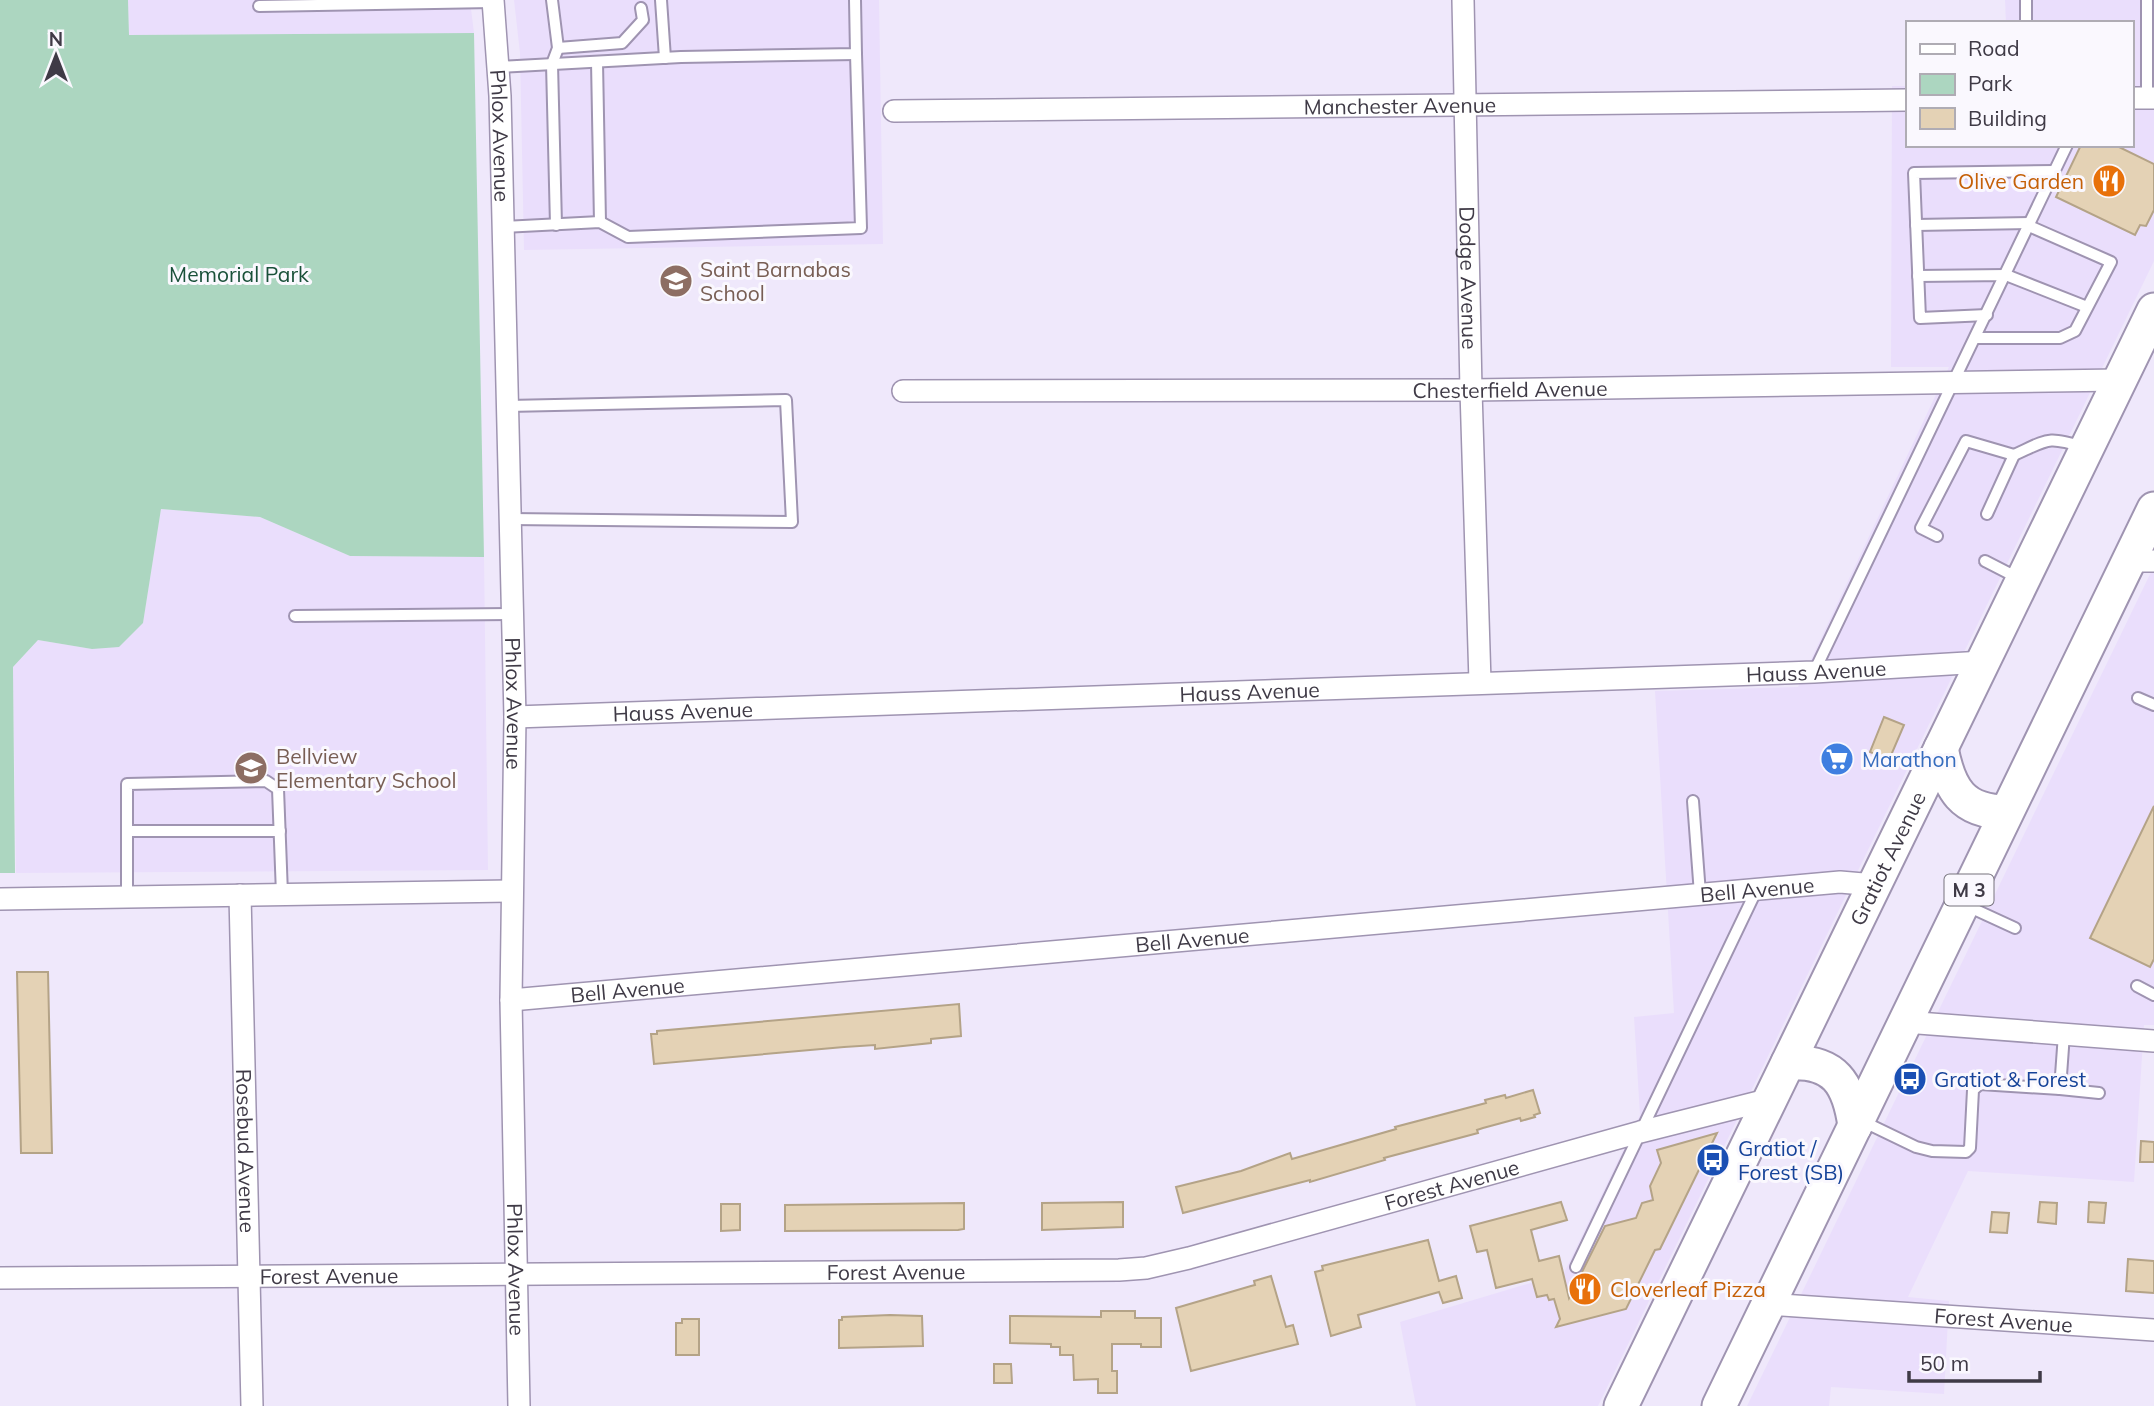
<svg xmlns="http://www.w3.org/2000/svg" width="2154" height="1406" viewBox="0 0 2154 1406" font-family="Mulish,sans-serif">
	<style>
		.built { fill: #eadefc }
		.green { fill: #acd6c0 }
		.building { fill: #e4d2b5; stroke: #b4a387; stroke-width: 2 }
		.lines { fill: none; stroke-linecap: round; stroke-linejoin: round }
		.service-casing { stroke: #9f94b1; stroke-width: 14 }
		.minor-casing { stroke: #9f94b1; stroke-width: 24 }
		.primary-casing { stroke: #9f94b1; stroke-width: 37 }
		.service { stroke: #fff; stroke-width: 10 }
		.minor { stroke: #fff; stroke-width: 21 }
		.primary { stroke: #fff; stroke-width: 33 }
		.labels { text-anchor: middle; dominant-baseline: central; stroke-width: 6; stroke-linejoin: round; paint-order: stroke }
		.shield { fill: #faf8fe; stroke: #77737d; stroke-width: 2 }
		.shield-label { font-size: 19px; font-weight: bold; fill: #3f3a46 }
		.street-label { font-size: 21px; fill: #3f3a46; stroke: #faf8fe }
		.food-label { font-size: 21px; fill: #c56008; stroke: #faf8fe; text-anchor: end }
		.education-label { font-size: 21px; fill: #785e54; stroke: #faf8fe; text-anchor: start }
		.park-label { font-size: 21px; fill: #195039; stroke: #faf8fe }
		.shop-label { font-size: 21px; fill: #366cbe; stroke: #faf8fe; text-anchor: start }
		.transit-label { font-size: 21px; fill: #164399; stroke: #faf8fe; text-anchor: start }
	</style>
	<rect width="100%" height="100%" fill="#efe8fb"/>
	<g class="built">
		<polygon points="128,0 470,0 474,33 129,35"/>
		<polygon points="514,0 879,0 883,244 524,250 520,53"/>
		<polygon points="2005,0 2154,0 2154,261 1598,1406 1416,1406 1400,1322 1564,1273 1640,1115 1634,1017 1674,1013 1655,691 1798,687 1949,367 1891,367 1892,86 1907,86 1907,145 2131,145 2131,23 2006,23"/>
		<polygon points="161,509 260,517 350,556 484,557 488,870 16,873 13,667 38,640 92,649 143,623"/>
		<polygon points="2154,566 2154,1025 2144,1025 2134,1182 1968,1171 1908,1297 1949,1301 1944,1394 1831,1387 1829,1406 1747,1406"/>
	</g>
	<polygon class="green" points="0,0 128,0 129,35 474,33 484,557 350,556 260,517 161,509 143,623 119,647 92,649 38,640 13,667 15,873 0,873"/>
	<g class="building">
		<polygon points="2081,145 2115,145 2154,164 2154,210 2146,226 2140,225 2135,235 2056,197"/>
		<polygon points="1884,717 1904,725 1889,760 1870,752"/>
		<polygon points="2154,806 2154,959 2150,967 2090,938"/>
		<polygon points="17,972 48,972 52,1153 21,1153"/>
		<polygon points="959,1004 961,1036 931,1039 931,1043 875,1049 875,1045 844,1047 654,1064 651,1034 657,1034 657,1031"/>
		<polygon points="1533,1090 1540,1113 1534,1115 1535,1117 1521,1121 1520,1118 1483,1128 1477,1130 1478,1133 1384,1158 1385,1160 1310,1182 1310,1180 1183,1213 1176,1187 1241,1171 1290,1153 1292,1159 1396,1129 1395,1127 1486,1103 1485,1100 1505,1095 1506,1098"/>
		<polygon points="1717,1133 1660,1249 1655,1250 1626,1309 1556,1327 1560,1319 1554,1299 1549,1300 1547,1295 1537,1297 1532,1279 1496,1288 1487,1250 1477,1252 1470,1226 1561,1202 1567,1220 1531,1230 1539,1261 1559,1256 1569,1298 1605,1226 1636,1218 1642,1203 1653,1200 1650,1186 1661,1163 1657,1150"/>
		<polygon points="2141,1141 2154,1142 2154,1162 2140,1162"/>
		<polygon points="1123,1202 1123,1227 1042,1230 1042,1203"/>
		<polygon points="2040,1202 2057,1203 2056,1224 2038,1222"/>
		<polygon points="2089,1202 2106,1203 2104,1223 2088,1222"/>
		<polygon points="964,1203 964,1229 958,1230 785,1231 785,1205"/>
		<polygon points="721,1204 740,1204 740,1230 721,1231"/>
		<polygon points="1992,1212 2009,1213 2007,1233 1990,1232"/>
		<polygon points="1428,1240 1439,1281 1456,1276 1462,1298 1443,1303 1439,1292 1358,1315 1361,1327 1331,1336 1315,1272 1323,1270 1322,1266"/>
		<polygon points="2128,1259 2154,1261 2154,1293 2126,1291"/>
		<polygon points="1271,1276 1286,1327 1293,1325 1298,1344 1191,1371 1176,1308 1251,1286 1255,1285 1254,1281"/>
		<polygon points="1101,1311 1135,1311 1135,1318 1161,1318 1161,1347 1141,1347 1141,1344 1112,1344 1112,1371 1117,1371 1117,1393 1098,1393 1098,1379 1074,1380 1073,1355 1060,1355 1060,1347 1051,1347 1051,1344 1010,1343 1010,1316 1101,1317"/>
		<polygon points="890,1315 922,1316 923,1346 839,1348 839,1320 842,1320 842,1317"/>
		<polygon points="682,1319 699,1319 699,1355 676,1355 676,1323 682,1323"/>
		<polygon points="994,1364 1011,1364 1012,1383 994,1383"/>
	</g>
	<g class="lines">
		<defs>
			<g id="service">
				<polyline points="552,0 558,48 552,64 556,225"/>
				<polyline points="661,0 665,58"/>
				<polyline points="2026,0 2026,23"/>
				<polyline points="2147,0 2147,98"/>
				<polyline points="259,6 493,2"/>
				<polyline points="558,48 622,43 643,20 641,8"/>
				<polyline points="597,62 600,222"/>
				<polyline points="498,67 681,57 856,54 855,0"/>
				<polyline points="1916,225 2030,223"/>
				<polyline points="503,227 600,222 628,237 861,228 856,54"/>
				<polyline points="1918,276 2006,275 2087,307"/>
				<polyline points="1987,315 1920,318 1914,173 2055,171"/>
				<polyline points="1976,338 2060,338 2075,331 2111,262 2029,226"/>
				<polyline points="508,406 786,400 792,522 510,519"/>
				<path d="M2014,455C2049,439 2047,436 2084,447"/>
				<polyline points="1937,536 1921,528 1966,441 2014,455 1987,514"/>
				<polyline points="1985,561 2020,579"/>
				<polyline points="295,616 513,614"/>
				<polyline points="1814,672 2067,145"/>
				<polyline points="2138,698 2154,705"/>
				<polyline points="1693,801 1700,894"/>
				<polyline points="127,831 280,831"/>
				<polyline points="127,896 127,784 266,781 278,789 282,894"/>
				<polyline points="1965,905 2015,928"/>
				<polyline points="2137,986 2154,995"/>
				<polyline points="2060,1089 2099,1093"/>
				<polyline points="1860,1120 1916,1147 1932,1151 1966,1152 1970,1148 1973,1090 1980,1084 2060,1089 2064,1034"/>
				<polyline points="1576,1267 1757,889"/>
			</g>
			<g id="minor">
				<path id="s1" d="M493,0L500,96L515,717L511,1000L519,1406"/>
				<path id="s2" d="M1463,0L1471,390L1480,682"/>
				<polyline points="2131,98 2154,98"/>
				<path id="s3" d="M894,111L1907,100"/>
				<path id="s4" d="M903,391L1471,390L2119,380"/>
				<polyline points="2129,561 2154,561"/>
				<path id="s5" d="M515,717L1814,672L1983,662"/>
				<path id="s6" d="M240,895L252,1406"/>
				<polyline points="0,899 512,891"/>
				<path id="s7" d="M511,1000L1840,882L1875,885"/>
				<polyline points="1905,1022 2154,1041"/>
				<path id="s8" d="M0,1278L1119,1270L1146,1268L1189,1258L1640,1132L1771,1099"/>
				<path id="s9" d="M1768,1304L2154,1330"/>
			</g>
			<g id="primary">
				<path d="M1941,748C1949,789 1962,812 2006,812"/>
				<path d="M1788,1063C1835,1060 1849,1084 1855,1126"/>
				<path id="s10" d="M1621,1406L2154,310"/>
				<polyline points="1719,1406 2154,509"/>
			</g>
		</defs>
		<use href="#service" class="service-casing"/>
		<use href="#minor" class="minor-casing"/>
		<use href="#primary" class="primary-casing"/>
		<use href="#service" class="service"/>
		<use href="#minor" class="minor"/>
		<use href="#primary" class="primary"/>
	</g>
	<defs>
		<symbol id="restaurant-disc" viewBox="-11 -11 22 22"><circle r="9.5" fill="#e8710a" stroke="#faf8fe"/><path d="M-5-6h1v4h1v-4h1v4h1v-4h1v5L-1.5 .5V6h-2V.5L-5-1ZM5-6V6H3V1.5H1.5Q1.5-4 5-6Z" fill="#fff"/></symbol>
		<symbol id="school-disc" viewBox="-11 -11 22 22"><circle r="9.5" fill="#8d6e63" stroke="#faf8fe"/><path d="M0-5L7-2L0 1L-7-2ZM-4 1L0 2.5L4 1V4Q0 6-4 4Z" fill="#fff"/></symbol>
		<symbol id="supermarket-disc" viewBox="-11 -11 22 22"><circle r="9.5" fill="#3f7fe0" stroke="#faf8fe"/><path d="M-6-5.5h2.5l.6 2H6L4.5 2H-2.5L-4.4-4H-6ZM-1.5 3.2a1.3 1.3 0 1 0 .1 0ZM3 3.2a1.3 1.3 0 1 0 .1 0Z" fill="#fff"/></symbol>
		<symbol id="bus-disc" viewBox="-11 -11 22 22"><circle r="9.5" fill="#1a4fb4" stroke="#faf8fe"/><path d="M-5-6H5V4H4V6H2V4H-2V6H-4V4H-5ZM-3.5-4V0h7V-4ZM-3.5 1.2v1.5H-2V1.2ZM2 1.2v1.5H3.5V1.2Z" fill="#fff"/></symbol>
	</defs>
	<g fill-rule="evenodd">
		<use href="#restaurant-disc" x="2090" y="162" width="38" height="38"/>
		<use href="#school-disc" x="657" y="262" width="38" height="38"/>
		<use href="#supermarket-disc" x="1818" y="740" width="38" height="38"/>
		<use href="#school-disc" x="232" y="749" width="38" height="38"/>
		<use href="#bus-disc" x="1891" y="1060" width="38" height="38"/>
		<use href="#bus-disc" x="1694" y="1141" width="38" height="38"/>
		<use href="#restaurant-disc" x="1566" y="1270" width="38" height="38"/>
	</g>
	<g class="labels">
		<rect class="shield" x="1944.5" y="874.5" width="49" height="31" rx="5"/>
		<g class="shield-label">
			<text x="1969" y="890">M 3</text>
		</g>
		<g class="street-label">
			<text stroke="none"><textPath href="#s3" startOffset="506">Manchester Avenue</textPath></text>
			<text stroke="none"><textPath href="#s1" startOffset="136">Phlox Avenue</textPath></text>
			<text stroke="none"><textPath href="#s2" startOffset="278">Dodge Avenue</textPath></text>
			<text stroke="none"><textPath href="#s4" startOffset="607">Chesterfield Avenue</textPath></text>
			<text stroke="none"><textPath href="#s5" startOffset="1302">Hauss Avenue</textPath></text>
			<text stroke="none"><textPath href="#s5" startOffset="735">Hauss Avenue</textPath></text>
			<text stroke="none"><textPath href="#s1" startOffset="704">Phlox Avenue</textPath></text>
			<text stroke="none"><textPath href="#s5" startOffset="168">Hauss Avenue</textPath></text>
			<text stroke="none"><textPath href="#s10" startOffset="609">Gratiot Avenue</textPath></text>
			<text stroke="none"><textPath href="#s7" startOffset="1251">Bell Avenue</textPath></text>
			<text stroke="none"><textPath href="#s7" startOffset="684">Bell Avenue</textPath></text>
			<text stroke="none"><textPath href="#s7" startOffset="117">Bell Avenue</textPath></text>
			<text stroke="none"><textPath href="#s6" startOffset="256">Rosebud Avenue</textPath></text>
			<text stroke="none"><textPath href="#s8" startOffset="1463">Forest Avenue</textPath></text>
			<text stroke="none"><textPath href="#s1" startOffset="1270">Phlox Avenue</textPath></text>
			<text stroke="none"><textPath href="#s8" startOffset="896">Forest Avenue</textPath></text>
			<text stroke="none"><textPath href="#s8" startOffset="329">Forest Avenue</textPath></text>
			<text stroke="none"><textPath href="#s9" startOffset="236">Forest Avenue</textPath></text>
		</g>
		<g class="food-label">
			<text x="2084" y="181">Olive Garden</text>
			<text x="1610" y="1289" text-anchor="start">Cloverleaf Pizza</text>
		</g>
		<g class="education-label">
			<text x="700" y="269">Saint Barnabas<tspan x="700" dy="24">School</tspan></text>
			<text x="276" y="756">Bellview<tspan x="276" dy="24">Elementary School</tspan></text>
		</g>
		<g class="park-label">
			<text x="239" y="274">Memorial Park</text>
		</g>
		<g class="shop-label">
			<text x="1862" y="759">Marathon</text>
		</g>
		<g class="transit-label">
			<text x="1934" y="1079">Gratiot &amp; Forest</text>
			<text x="1738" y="1148">Gratiot /<tspan x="1738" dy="24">Forest (SB)</tspan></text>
		</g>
	</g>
	<rect x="1906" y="21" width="228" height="126" fill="#faf8fe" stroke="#afacb4" stroke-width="2"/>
	<rect x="1920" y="44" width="35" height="10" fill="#ffffff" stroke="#afacb4" stroke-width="2"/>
	<text x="1968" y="56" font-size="21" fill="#3f3a46">Road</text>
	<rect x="1920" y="74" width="35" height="21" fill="#acd6c0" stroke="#afacb4" stroke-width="2"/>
	<text x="1968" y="91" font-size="21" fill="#3f3a46">Park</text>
	<rect x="1920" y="108" width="35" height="21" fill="#e4d2b5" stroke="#afacb4" stroke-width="2"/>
	<text x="1968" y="126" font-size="21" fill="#3f3a46">Building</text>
	<g transform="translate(56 56)" stroke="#faf8fe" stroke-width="5" paint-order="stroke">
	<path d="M0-5L12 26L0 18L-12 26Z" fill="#3f3a46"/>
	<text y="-10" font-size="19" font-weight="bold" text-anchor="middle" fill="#3f3a46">N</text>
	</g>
	<path d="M1909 1371v10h131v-10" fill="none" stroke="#3f3a46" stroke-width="3.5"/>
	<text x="1920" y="1371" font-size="21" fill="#3f3a46" stroke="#faf8fe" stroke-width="5" paint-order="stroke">50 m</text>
</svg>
